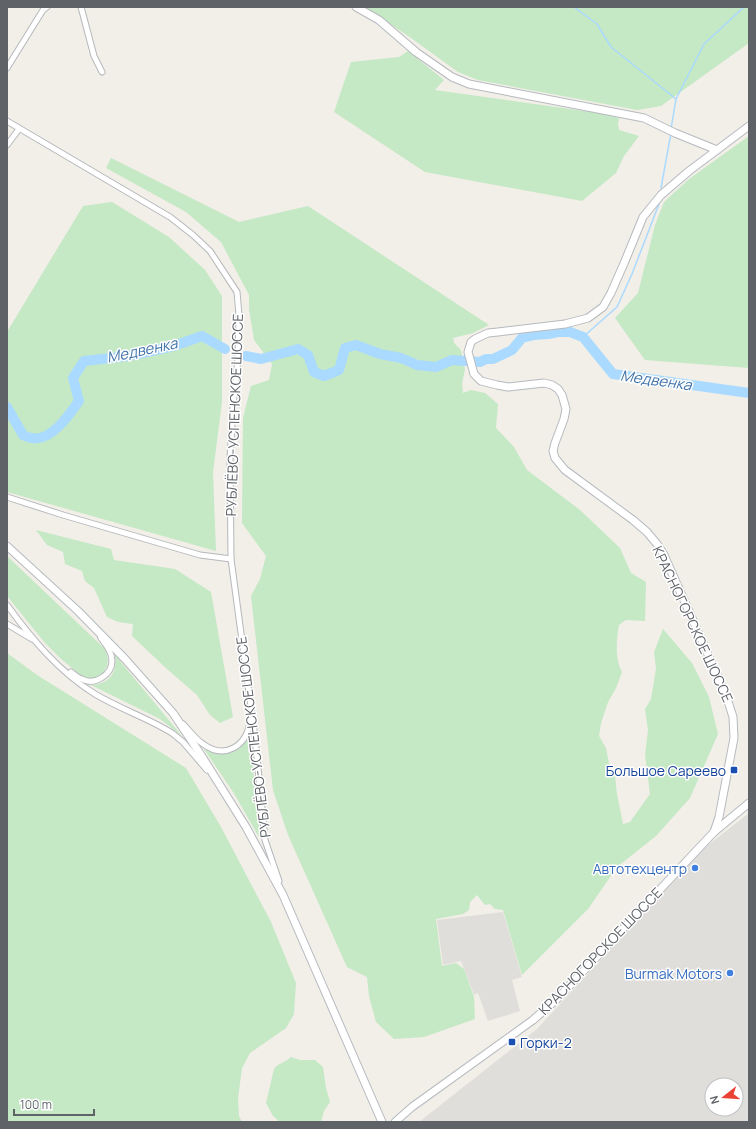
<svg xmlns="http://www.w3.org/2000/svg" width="756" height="1129" viewBox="0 0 756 1129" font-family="Manrope,sans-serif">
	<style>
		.industrial { fill: #e0deda; fill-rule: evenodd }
		.green { fill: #c5e8c5 }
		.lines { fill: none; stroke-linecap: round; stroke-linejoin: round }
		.stream { stroke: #aadaff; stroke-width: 1.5 }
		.river { stroke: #aadaff; stroke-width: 10 }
		.street-casing { stroke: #b5b8bc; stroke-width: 7 }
		.secondary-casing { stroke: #b6babf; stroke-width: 9 }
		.street { stroke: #fff; stroke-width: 5 }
		.secondary { stroke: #fff; stroke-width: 7 }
		.transit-dot { fill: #1a4fb4; stroke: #fff; stroke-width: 1.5 }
		.shop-dot { fill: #3f7fe0; stroke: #fff; stroke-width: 1.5 }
		.labels { text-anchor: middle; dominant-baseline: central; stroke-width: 3; stroke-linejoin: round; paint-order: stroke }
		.street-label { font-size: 14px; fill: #5f6368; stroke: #fff }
		.transit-label { font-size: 14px; fill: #164399; stroke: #fff; text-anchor: end }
		.shop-label { font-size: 14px; fill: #366cbe; stroke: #fff; text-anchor: end }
		.water-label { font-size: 15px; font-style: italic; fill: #4174aa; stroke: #fff }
	</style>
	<rect width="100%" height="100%" fill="#f1efe8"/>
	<g class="industrial">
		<path d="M749,813V1122H419L537,1029L703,849ZM712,1085H736V1109H712Z"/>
		<polygon points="503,912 522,977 512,980 520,1011 488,1021 478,993 474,995 461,961 443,965 437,920"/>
	</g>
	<g class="green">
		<polygon points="365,7 749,7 749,43 661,106 637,110 478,80 458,72 411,38"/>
		<polygon points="408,51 444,80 435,90 598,113 619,118 618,124 619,130 639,136 624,156 616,173 582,201 425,172 334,112 351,62 399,57"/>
		<polygon points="749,136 749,368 645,360 615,318 638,293 655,225 664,202 689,179"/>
		<path d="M111,158L239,222L308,206L489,325L473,333L453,338L454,343L461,350L465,369L462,384L463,393L471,390L485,393L498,404L496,428L514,447L527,470L580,510L620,548L631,573L646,582L645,621L626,620L619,625C616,640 615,659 622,672L616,688L608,702L601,723L599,736L606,748L609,763L615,776L617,794L623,824L630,822L650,794L645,755L648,730L645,709L651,699L656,669L654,652L663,629L692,663L709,697L718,734L690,798L656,836L617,867L588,909L522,975L503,910L495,909L490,904L485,905L477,895L470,902L469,910L463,914L436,919L442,966L456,963L464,969L474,997L475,1019L424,1037L394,1039L376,1022L369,996L367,977L347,967L288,835L273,790L251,596L260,579L266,556L242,523L243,418L251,386L269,380L272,364L254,340L249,309V295L221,242L186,212L106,168Z"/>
		<polygon points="112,202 169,237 205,270 222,296 222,402 213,472 216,551 7,492 7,332 83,206"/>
		<polygon points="36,530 111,549 114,560 175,569 211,592 233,717 220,723 210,715 197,695 167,669 132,636 133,624 118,622 107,617 94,588 85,581 82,571 65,564 63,552 47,545"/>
		<polygon points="7,556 105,649 108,659 107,666 103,673 94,678 87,678 82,676 61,659 45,643 7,596"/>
		<polygon points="7,653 37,675 186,768 221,827 271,922 296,983 294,1014 286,1028 250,1053 242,1068 238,1098 239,1116 242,1122 7,1122"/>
		<path d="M115,655L182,736L160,719L91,685C109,684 118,673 115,655Z"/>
		<path d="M250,736L260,839L235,795L204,749C223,759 239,754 250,736Z"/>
		<path d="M291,1057L300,1060H315L323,1067L326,1088L330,1102L324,1111L321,1122H280L273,1116L266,1103L274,1069C278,1063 286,1062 291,1057Z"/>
	</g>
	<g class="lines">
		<g class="stream">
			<polyline points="574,7 597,24 611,47 676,99"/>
			<polyline points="671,129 676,99 704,44 744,7"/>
			<polyline points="661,188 671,133"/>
			<polyline points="583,337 617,307 632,274 659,204"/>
		</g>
		<g class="river">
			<polyline points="246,356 261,359 298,349 308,355 314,372 324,376 339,370 345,348 356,345 380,354 401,358 417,365 436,367 452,360 480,362 486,359 493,359 512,350 522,338 534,335 548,334 558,332 570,332 583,337 613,374 749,393"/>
			<path d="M7,407L23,435C26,436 29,438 32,438C51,442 70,414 79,401L73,378L84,361L129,356L174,346L202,336L225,349"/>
		</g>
		<defs>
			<g id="street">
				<polyline points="81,7 94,56 102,72"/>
				<polyline points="7,68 43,10 47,7"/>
				<polyline points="7,121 170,217 193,235 210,251 237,292 239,315 238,359 233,406 230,459 231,559 255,737 265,840 279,881"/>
				<polyline points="7,145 19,129"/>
				<polyline points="7,497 63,515 200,555 231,559"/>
				<path d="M7,605C31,638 59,672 95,694C120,709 148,718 172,733L183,742L207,770"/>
				<polyline points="7,624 32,639"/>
				<path d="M71,672C74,674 78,678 82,679C94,686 112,675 112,661C112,652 106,645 101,638"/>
				<path d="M183,724C189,730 195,739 203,744C225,760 247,746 250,721"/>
			</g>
			<g id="secondary">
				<polyline points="356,7 379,20 416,52 452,77 469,84 644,118 675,133 717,150"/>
				<polyline points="7,546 78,611 125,659 173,713 201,755 246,827 283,895 382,1122"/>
				<polyline points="714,832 749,803"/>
				<polyline points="395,1122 412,1107 533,1020 558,998 714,832 719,817 734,738 733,717 726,695 664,555 657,544 647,532 633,520 565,470 555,458 553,451 555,443 564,419 566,409 562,395 558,389 552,385 544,383 508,387 497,385 481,381 474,374 468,352 471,342 475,339 488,333 498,332 565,324 588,318 603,307 611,293 625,261 643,217 661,195 689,171 749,126"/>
			</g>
		</defs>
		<use href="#street" class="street-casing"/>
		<use href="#secondary" class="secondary-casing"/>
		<use href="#street" class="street"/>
		<use href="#secondary" class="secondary"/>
	</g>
	<g class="transit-dot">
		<rect x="730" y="766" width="8" height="8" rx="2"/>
		<rect x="508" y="1038" width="8" height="8" rx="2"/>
	</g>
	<g class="shop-dot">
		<circle cx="695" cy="868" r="4"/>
		<circle cx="730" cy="973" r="4"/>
	</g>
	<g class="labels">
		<g class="street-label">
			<text transform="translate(234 415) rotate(-88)">РУБЛЁВО-УСПЕНСКОЕ ШОССЕ</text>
			<text transform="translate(693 624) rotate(65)">КРАСНОГОРСКОЕ ШОССЕ</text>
			<text transform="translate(253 737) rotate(-97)">РУБЛЁВО-УСПЕНСКОЕ ШОССЕ</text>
			<text transform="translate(600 951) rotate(-46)">КРАСНОГОРСКОЕ ШОССЕ</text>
		</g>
		<g class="transit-label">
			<text x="726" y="770">Большое Сареево</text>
			<text x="520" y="1042" text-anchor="start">Горки-2</text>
		</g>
		<g class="shop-label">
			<text x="687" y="868">Автотехцентр</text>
			<text x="722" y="973">Burmak Motors</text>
		</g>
		<g class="water-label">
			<text transform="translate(142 350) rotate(-12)">Медвенка</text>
			<text transform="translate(656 380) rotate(8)">Медвенка</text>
		</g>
	</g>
	<rect width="756" height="1129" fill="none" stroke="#5f6368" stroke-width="16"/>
	<g transform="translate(724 1097) rotate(253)"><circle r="19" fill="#ffffff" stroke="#bfc1c3"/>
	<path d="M0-3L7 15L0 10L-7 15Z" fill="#ea4335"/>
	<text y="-6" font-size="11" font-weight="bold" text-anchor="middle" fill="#5f6368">N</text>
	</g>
	<path d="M14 1109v6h80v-6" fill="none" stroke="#5f6368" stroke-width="2"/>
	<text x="20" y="1109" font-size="12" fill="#5f6368" stroke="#ffffff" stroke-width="3" paint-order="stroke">100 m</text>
</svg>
